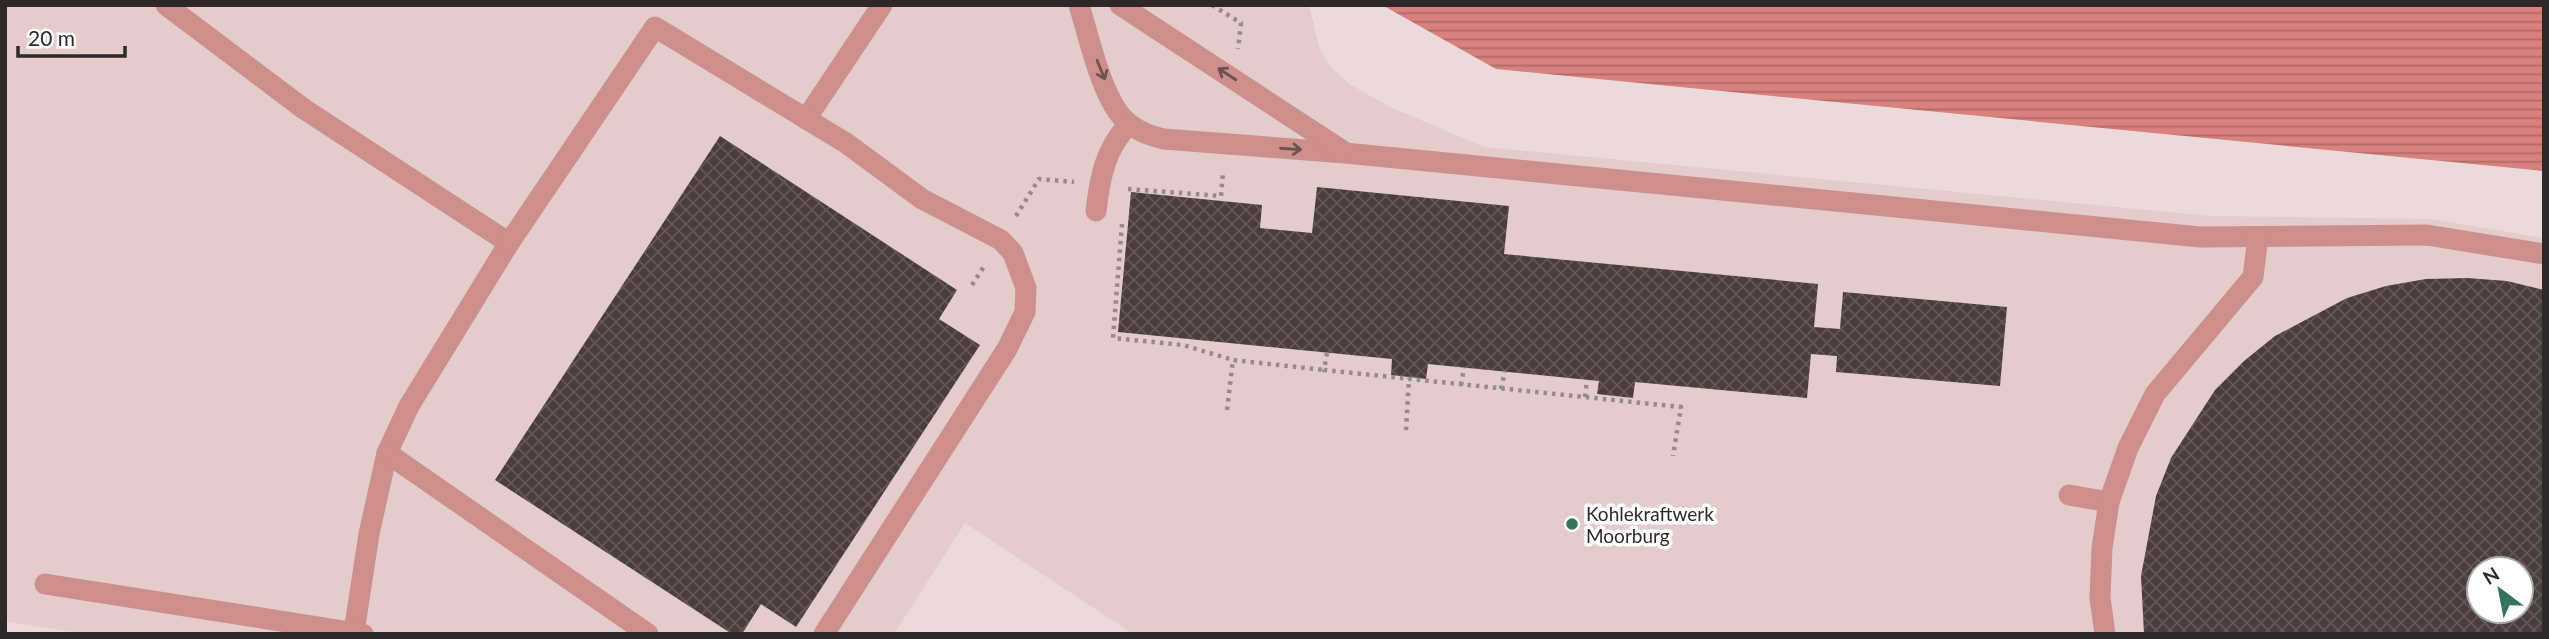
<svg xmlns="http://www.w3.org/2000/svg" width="2549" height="639" viewBox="0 0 2549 639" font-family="Lato,sans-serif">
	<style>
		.built { fill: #e3ccca; fill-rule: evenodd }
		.water { fill: url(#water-rules) }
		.building { fill: url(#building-cross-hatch); fill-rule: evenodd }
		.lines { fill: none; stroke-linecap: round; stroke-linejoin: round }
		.path { stroke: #958b8a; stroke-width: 4.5; stroke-dasharray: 3.5 5; stroke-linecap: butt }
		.minor { stroke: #cd8f8c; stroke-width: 21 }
		.oneway { stroke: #6e5250 }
		.poi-dot { fill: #347360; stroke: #fff; stroke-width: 2.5 }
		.labels { text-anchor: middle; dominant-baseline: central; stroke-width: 7; stroke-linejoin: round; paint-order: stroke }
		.poi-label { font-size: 19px; fill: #2e2928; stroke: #fff; text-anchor: start }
	</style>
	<defs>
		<pattern id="water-rules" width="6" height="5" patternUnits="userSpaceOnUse" patternTransform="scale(1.75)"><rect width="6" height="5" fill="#d9817f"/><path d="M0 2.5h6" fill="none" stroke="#b06a68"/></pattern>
		<pattern id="building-cross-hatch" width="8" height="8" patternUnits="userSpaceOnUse" patternTransform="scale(1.75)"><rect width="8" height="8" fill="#4a3e3d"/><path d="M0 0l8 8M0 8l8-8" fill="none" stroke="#625857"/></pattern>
	</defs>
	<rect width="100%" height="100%" fill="#eadbda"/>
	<path class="built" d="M5,5H1309L1320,50L1331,67L1348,83L1390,107L1484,147L2211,216L2431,219L2544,238V634H1133L965,523L894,634H86L9,622L5,618ZM2479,569H2521V611H2479Z"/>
	<polygon class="water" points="1382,5 2544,5 2544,171 1496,69"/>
	<g class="building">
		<polygon points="720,136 957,290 939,319 980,345 796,627 761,604 742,634 732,634 495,480"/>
		<polygon points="1317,187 1509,206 1504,254 1818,284 1814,327 1840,329 1843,292 2007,307 2000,386 1836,372 1837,356 1811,354 1807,398 1635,382 1633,398 1597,394 1599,381 1428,364 1426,379 1409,377 1391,375 1392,359 1118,332 1131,192 1262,205 1260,228 1312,233"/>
		<path d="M2467,278L2507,281L2544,290V634H2144L2141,576L2156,496L2171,458L2215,390L2244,361L2275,336L2347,298L2386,286L2426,279ZM2479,569H2521V611H2479Z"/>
	</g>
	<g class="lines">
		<g class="path">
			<polyline points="1212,5 1241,23 1238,49"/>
			<polyline points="1128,189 1221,196 1223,172"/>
			<polyline points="1016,216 1039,179 1074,182"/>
			<polyline points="1122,224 1113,338 1183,345 1233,360"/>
			<polyline points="972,285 985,265"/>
			<polyline points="1327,353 1324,370 1681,407 1673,456"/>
			<polyline points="1461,385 1464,368"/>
			<polyline points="1501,389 1505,371"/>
			<polyline points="1585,397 1587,380"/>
			<polyline points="1227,410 1233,360 1324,370"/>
			<polyline points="1406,430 1409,378"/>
		</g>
		<g class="minor">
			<polyline points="166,5 304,109 509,243 409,406 387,453 369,534 354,632"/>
			<path d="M1079,5C1089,37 1099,85 1118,112C1129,128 1146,135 1164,139L1345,153L2200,237L2427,235L2544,254"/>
			<polyline points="1120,5 1343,151"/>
			<polyline points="806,119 882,5"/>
			<path d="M1096,211C1100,177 1105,149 1129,124"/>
			<polyline points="509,243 655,27 846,143 922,199 1001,240 1013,253 1026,288 1025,312 1007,349 824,634"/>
			<polyline points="387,453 648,634"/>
			<polyline points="2069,495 2109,502"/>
			<polyline points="45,584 363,634"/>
			<polyline points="2105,634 2100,598 2102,548 2109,502 2128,448 2155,394 2253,277 2258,237"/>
		</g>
	</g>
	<defs><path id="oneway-shaft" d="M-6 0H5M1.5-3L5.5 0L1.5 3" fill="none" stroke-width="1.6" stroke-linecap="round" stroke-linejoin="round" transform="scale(1.75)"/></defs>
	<g class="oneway">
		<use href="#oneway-shaft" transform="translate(1101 70) rotate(68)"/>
		<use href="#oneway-shaft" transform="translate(1227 74) rotate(-147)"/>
		<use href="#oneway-shaft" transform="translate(1291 149) rotate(4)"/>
	</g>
	<circle class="poi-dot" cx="1572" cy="524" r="7"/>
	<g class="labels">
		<g class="poi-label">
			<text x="1586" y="513">Kohlekraftwerk<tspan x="1586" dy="22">Moorburg</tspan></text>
		</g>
	</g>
	<rect width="2549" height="639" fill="none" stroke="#2e2928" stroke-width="14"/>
	<g transform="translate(2500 590) rotate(328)"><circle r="33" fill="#ffffff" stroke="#aba9a9" stroke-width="2"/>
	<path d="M0-5L12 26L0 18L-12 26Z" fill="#347360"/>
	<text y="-10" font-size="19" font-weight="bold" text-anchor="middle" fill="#2e2928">N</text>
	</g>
	<path d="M18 46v10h107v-10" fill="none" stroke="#2e2928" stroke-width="3.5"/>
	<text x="28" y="46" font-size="21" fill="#2e2928" stroke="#ffffff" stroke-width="5" paint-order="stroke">20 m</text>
</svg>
